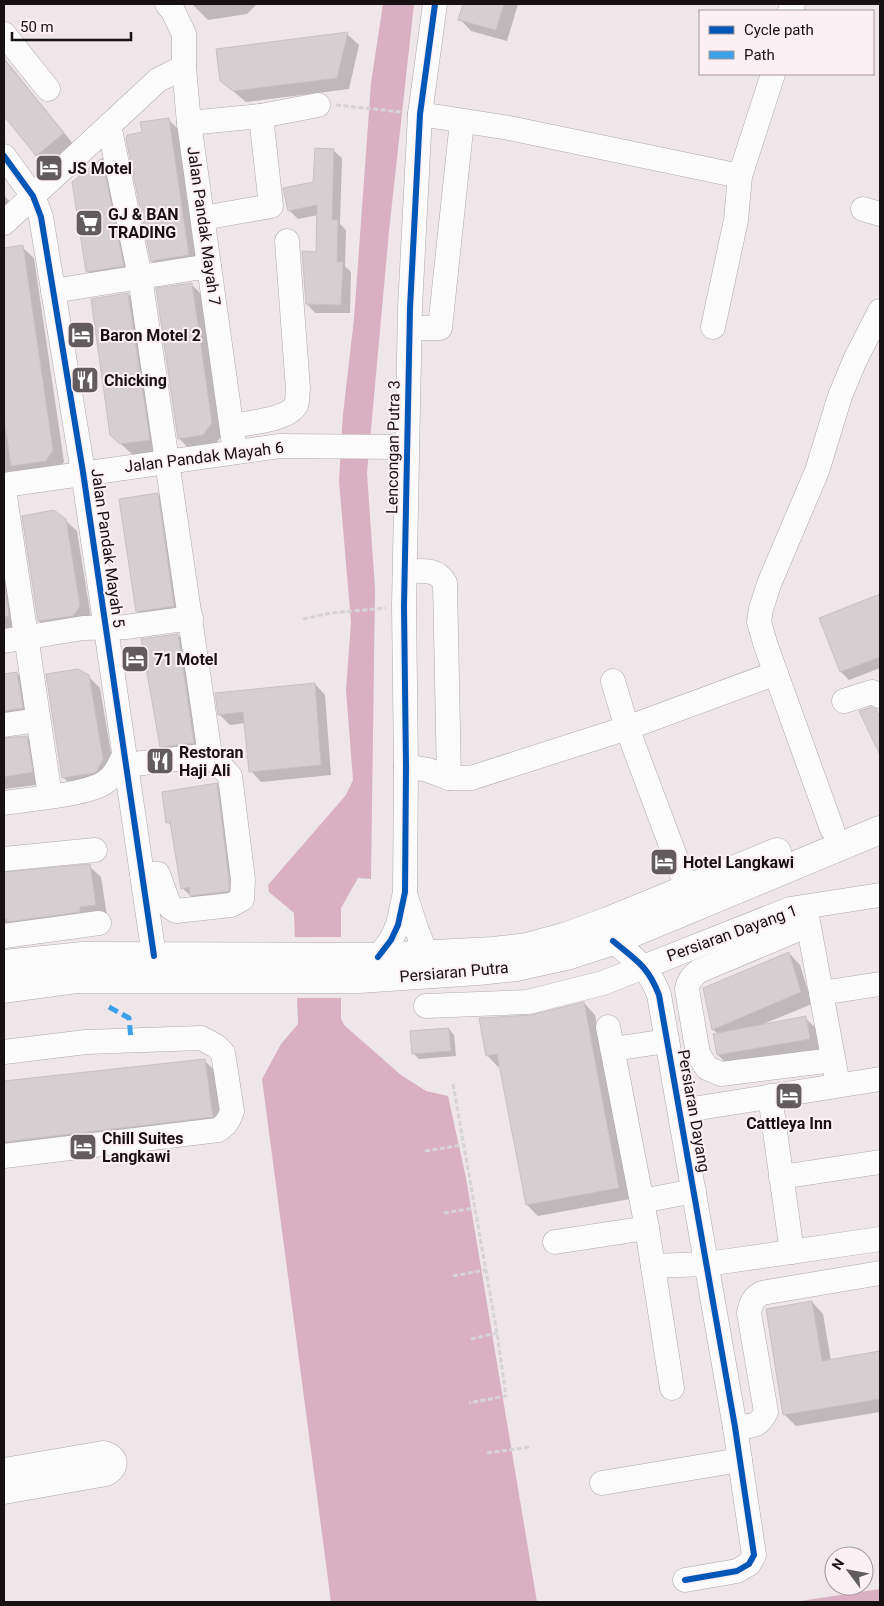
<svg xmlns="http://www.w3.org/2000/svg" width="884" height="1606" viewBox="0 0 884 1606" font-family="Roboto,sans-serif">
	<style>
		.water { fill: #daafc1 }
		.pier { fill: #eee6e9 }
		.shadow { fill: #0003 }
		.building { fill: #d5cfd1; stroke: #c8c1c4 }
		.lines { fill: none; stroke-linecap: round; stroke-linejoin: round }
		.minor-casing { stroke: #afaaac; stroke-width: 25 }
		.major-casing { stroke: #afaaac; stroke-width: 29 }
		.path { stroke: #d6d3d5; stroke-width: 3; stroke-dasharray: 5 2.5; stroke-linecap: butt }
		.minor { stroke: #fcfbfc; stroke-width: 24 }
		.major { stroke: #fcfbfc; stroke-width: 28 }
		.quiet { stroke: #3da1ea; stroke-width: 5; stroke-dasharray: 10 5; stroke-linecap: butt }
		.cycleway-casing { stroke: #fdf0f5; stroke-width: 9 }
		.cycleway { stroke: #0057b8; stroke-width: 6 }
		.labels { text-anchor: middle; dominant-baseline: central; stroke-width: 4; stroke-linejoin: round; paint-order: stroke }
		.poi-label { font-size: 16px; font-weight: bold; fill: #171113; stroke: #fdf0f5; text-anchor: start }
		.street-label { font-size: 16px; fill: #171113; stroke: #fdf0f5 }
	</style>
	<rect width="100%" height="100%" fill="#eee6e9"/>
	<g class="water">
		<polygon points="383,4 414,4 389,231 367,473 375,589 371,879 358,878 341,908 341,1019 344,1025 401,1075 426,1091 448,1096 466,1178 537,1602 331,1602 262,1079 281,1044 298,1024 294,913 269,892 268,885 346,795 353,780 346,690 351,622 339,481 343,414 354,319 371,83"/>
		<polygon points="880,1589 880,1602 794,1602"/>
	</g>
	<polygon class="pier" points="292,937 344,937 344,998 294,998"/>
	<g class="shadow">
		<polygon points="192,4 257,4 247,14 208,20"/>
		<polygon points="464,4 518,4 507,41 471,31 460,19"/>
		<polygon points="347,34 359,45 349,89 246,102 221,81"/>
		<polygon points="4,58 74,145 48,166 37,155 4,114"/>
		<polygon points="168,119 180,131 200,267 164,272 152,261 143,133"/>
		<polygon points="333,150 342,158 340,224 346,230 345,266 351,272 350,313 315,313 307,304 317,253 318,215 298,219 289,210 314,183"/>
		<polygon points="102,160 113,171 134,277 99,283 87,271"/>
		<polygon points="4,195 13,206 4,213"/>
		<polygon points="22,247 34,258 64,462 57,472 4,477 4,249"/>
		<polygon points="191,284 203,296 223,434 214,446 190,450 179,438"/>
		<polygon points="128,294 140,306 161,451 133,455 111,435"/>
		<polygon points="157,494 169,506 185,618 149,623 138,611"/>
		<polygon points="23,517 65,520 77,531 91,618 51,632 39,621"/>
		<polygon points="4,526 20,627 4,630"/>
		<polygon points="880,595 880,668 849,680 841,672 820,618"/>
		<polygon points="178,635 189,646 205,754 173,758 161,747"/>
		<polygon points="17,673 28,685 34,720 4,730 4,675"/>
		<polygon points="88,676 100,688 114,771 75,789 63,777"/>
		<polygon points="315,684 325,695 331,775 261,782 251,771 246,723 230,725 219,714"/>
		<polygon points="875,710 880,715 880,752 861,712"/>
		<polygon points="27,737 38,748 43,784 4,789 4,740"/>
		<polygon points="217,784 227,794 239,892 193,898 182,888 172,827 168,822"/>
		<polygon points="89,866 101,877 107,916 4,933 4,874"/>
		<polygon points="789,953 800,965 812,1004 761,1025 805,1018 817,1029 821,1050 729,1066 718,1055 718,1034 713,1029"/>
		<polygon points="584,1003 595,1015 630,1199 538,1216 527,1205 501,1066 498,1067 487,1055 531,1017"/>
		<polygon points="449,1029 454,1035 456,1056 419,1059 413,1053"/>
		<polygon points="204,1060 216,1072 224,1128 4,1160 4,1083"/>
		<polygon points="812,1302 823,1314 831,1361 880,1352 880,1412 796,1426 784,1414"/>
	</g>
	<g class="building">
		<polygon points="463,4 504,4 496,30 458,20"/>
		<polygon points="348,32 337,78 233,91 220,81 216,49"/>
		<polygon points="4,59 64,133 36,156 4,116"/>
		<polygon points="169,118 189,255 151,261 126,139 127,135 142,132 140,122"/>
		<polygon points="315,148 334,149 332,220 338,220 337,262 343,262 341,305 306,304 302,251 316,252 317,205 288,211 283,188 313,182"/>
		<polygon points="102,158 124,266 86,272 72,182"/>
		<polygon points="23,245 53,450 46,461 11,466 4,418 4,248"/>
		<polygon points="192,283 212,423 203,435 178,439 156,288"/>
		<polygon points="128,293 150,440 120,444 110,435 91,299"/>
		<polygon points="158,493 174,606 136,612 119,499"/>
		<polygon points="54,510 66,519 80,606 73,616 38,621 22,516"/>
		<polygon points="4,581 9,616 4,617"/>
		<polygon points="880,594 880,657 840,672 819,618"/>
		<polygon points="178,634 194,743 160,747 141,639"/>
		<polygon points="78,669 89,675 103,759 96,772 94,773 62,778 46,674"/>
		<polygon points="17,672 23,708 4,711 4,674"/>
		<polygon points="315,683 321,765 249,772 243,712 218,715 215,693"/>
		<polygon points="871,707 876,709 880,718 880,755 859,711"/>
		<polygon points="27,736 33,772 4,777 4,738"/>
		<polygon points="217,783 229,880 229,891 190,896 189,887 181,889 170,822 166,823 162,792"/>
		<polygon points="90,864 96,905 80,907 80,912 7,922 7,919 4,920 4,872"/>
		<polygon points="789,952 801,992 712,1030 703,988"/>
		<polygon points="584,1002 619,1188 526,1205 497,1054 486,1056 479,1018 531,1015"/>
		<polygon points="806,1016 810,1039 717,1055 713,1034"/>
		<polygon points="449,1028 451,1051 412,1054 410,1031"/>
		<polygon points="205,1059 213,1117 4,1142 4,1081"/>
		<polygon points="812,1301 822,1361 880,1351 880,1399 783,1415 766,1309"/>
	</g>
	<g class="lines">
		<defs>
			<g id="minor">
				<polyline points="167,4 173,11 184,34 184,67 189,123 235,452"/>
				<polyline points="790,11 793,4"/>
				<polyline points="4,34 48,89"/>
				<polyline points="420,114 509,128 740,176"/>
				<polyline points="189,123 261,116 318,105"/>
				<polyline points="109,125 140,277 210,755 230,776 243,880 242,899 231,905 176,911 170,907 158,874 142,874"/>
				<polyline points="4,156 33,196 41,217 83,472 154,956"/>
				<polyline points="863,209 880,214"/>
				<polyline points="203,218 271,206 261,116"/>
				<polyline points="4,223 158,80 184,67"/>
				<polyline points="53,291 209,266"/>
				<polyline points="713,327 736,220 740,176 773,74"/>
				<polyline points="410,328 440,328 462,121"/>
				<path d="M232,426C247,423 288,420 296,405C298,401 297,394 298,389L287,241"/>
				<polyline points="4,485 280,446 407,447"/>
				<polyline points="4,490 50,796"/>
				<path d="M405,571C420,571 437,568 445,583L449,778"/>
				<polyline points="4,641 83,628 126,627 191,618"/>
				<polyline points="613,681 627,728 687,888"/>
				<polyline points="844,701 872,692 880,696"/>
				<polyline points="4,725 38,720"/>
				<polyline points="126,765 210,755"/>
				<polyline points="406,766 428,770 449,778 471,778 627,728 776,673"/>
				<path d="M4,803C29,799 84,795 104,783C114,777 119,766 124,755"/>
				<polyline points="832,829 766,646 759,622 761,609 769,584 817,471 840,396 855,360 880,311"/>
				<polyline points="4,859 95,850"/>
				<polyline points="405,894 417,931 427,955"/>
				<polyline points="806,911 836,1074"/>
				<path d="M808,925L699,971C692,976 688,981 687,989L698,1054L707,1068L721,1074L833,1060"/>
				<polyline points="4,936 99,923"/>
				<path d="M613,941C636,960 648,966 659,995L735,1427L754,1555L749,1564L737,1571L685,1580"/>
				<polyline points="378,957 391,940 398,925 405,892 406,766 404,606 410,308 420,114 435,4"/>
				<polyline points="821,993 880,984"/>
				<polyline points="426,1006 528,1002 603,983 790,909 880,895"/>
				<polyline points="608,1027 647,1228 672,1388"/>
				<polyline points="613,1049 667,1041"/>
				<path d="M4,1052L86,1042L201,1038L216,1046L223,1053L232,1111C229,1120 226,1125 218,1130L4,1156"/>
				<polyline points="770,1096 792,1252"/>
				<polyline points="680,1111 880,1079"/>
				<polyline points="781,1177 880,1162"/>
				<polyline points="642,1201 694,1191"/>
				<polyline points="555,1242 647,1228"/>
				<polyline points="653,1266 707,1264 880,1239"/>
				<path d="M735,1427C751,1426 758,1428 766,1412L749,1313C751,1303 753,1298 762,1293L880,1273"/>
				<path d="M4,1470L103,1453C117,1456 119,1467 106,1474L4,1492"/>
				<polyline points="602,1483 740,1460"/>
			</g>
			<g id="major">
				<polyline points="4,964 83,956 378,957 493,951 527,947 567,936 608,921 777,852"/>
				<polyline points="4,989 78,979 359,979 478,971 516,967 570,955 613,941 880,830"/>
			</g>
		</defs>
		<use href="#minor" class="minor-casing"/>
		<use href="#major" class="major-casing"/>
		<g class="path">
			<polyline points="336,105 401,112"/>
			<polyline points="303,619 331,613 386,608"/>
			<polyline points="453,1084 497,1333 506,1396 469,1403"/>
			<polyline points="425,1151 463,1145"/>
			<polyline points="444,1213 474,1208"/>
			<polyline points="453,1276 485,1270"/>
			<polyline points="471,1339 497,1333"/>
			<polyline points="487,1453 530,1447"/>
		</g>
		<use href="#minor" class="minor"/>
		<use href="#major" class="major"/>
		<polyline class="quiet" points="109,1007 129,1018 131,1040"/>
		<defs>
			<g id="cycleway">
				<polyline points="4,156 33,196 41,217 83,472 154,956"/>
				<path d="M613,941C636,960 648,966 659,995L735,1427L754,1555L749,1564L737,1571L685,1580"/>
				<polyline points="378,957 391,940 398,925 405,892 406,766 404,606 410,308 420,114 435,4"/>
			</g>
		</defs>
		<use href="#cycleway" class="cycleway-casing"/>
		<use href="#cycleway" class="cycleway"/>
	</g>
	<defs>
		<symbol id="hotel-square" viewBox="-11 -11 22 22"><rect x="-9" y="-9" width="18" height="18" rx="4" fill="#625c5e" stroke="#fdf0f5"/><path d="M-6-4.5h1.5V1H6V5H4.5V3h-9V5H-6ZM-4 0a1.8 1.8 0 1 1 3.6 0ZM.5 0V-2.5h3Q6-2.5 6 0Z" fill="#fff"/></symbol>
		<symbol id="supermarket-square" viewBox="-11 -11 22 22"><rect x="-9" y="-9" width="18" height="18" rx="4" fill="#625c5e" stroke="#fdf0f5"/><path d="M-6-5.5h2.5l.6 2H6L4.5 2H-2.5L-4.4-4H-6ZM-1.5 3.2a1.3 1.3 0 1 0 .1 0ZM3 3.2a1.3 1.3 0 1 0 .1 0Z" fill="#fff"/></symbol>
		<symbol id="restaurant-square" viewBox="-11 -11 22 22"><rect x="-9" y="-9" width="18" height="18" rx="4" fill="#625c5e" stroke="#fdf0f5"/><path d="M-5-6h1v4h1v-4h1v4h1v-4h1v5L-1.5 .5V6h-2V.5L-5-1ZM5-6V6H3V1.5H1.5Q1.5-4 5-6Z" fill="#fff"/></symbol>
	</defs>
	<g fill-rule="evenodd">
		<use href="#hotel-square" x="33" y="152" width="32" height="32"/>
		<use href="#supermarket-square" x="73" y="207" width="32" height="32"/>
		<use href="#hotel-square" x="65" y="319" width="32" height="32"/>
		<use href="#restaurant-square" x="69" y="364" width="32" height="32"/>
		<use href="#hotel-square" x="119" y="643" width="32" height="32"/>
		<use href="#restaurant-square" x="144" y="745" width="32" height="32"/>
		<use href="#hotel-square" x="648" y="846" width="32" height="32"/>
		<use href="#hotel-square" x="773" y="1080" width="32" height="32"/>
		<use href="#hotel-square" x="67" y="1131" width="32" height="32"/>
	</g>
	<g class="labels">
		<g class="poi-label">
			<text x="68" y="168">JS Motel</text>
			<text x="108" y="214">GJ &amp; BAN<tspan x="108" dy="18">TRADING</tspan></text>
			<text x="100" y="335">Baron Motel 2</text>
			<text x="104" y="380">Chicking</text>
			<text x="154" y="659">71 Motel</text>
			<text x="179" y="752">Restoran<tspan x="179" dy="18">Haji Ali</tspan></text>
			<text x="683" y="862">Hotel Langkawi</text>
			<text x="789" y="1123" text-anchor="middle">Cattleya Inn</text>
			<text x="102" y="1138">Chill Suites<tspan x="102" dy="18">Langkawi</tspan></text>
		</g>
		<g class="street-label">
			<text transform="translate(204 226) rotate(82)">Jalan Pandak Mayah 7</text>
			<text transform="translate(393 447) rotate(-89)">Lencongan Putra 3</text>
			<text transform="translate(204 457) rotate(-7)">Jalan Pandak Mayah 6</text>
			<text transform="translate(108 548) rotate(82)">Jalan Pandak Mayah 5</text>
			<text transform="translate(732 933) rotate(-20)">Persiaran Dayang 1</text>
			<text transform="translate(454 972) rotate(-5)">Persiaran Putra</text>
			<text transform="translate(694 1111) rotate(80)">Persiaran Dayang</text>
		</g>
	</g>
	<rect width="884" height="1606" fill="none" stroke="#171113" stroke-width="10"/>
	<rect x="699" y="10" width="175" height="65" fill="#fdf0f5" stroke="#a1979b"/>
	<rect x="709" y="26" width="25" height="8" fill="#0057b8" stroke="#a1979b"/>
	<text x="744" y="35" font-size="15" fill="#171113">Cycle path</text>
	<rect x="709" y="51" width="25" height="8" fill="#3da1ea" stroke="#a1979b"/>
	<text x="744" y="60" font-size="15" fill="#171113">Path</text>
	<g transform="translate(849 1571) rotate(302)"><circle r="24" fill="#fdf0f5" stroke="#a1979b"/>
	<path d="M0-4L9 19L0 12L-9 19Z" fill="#625c5e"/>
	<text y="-8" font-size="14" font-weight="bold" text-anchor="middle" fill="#171113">N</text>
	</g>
	<path d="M12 32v8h119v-8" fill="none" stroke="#171113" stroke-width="2.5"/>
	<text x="20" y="32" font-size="15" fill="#171113" stroke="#fdf0f5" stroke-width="4" paint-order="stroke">50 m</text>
</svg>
